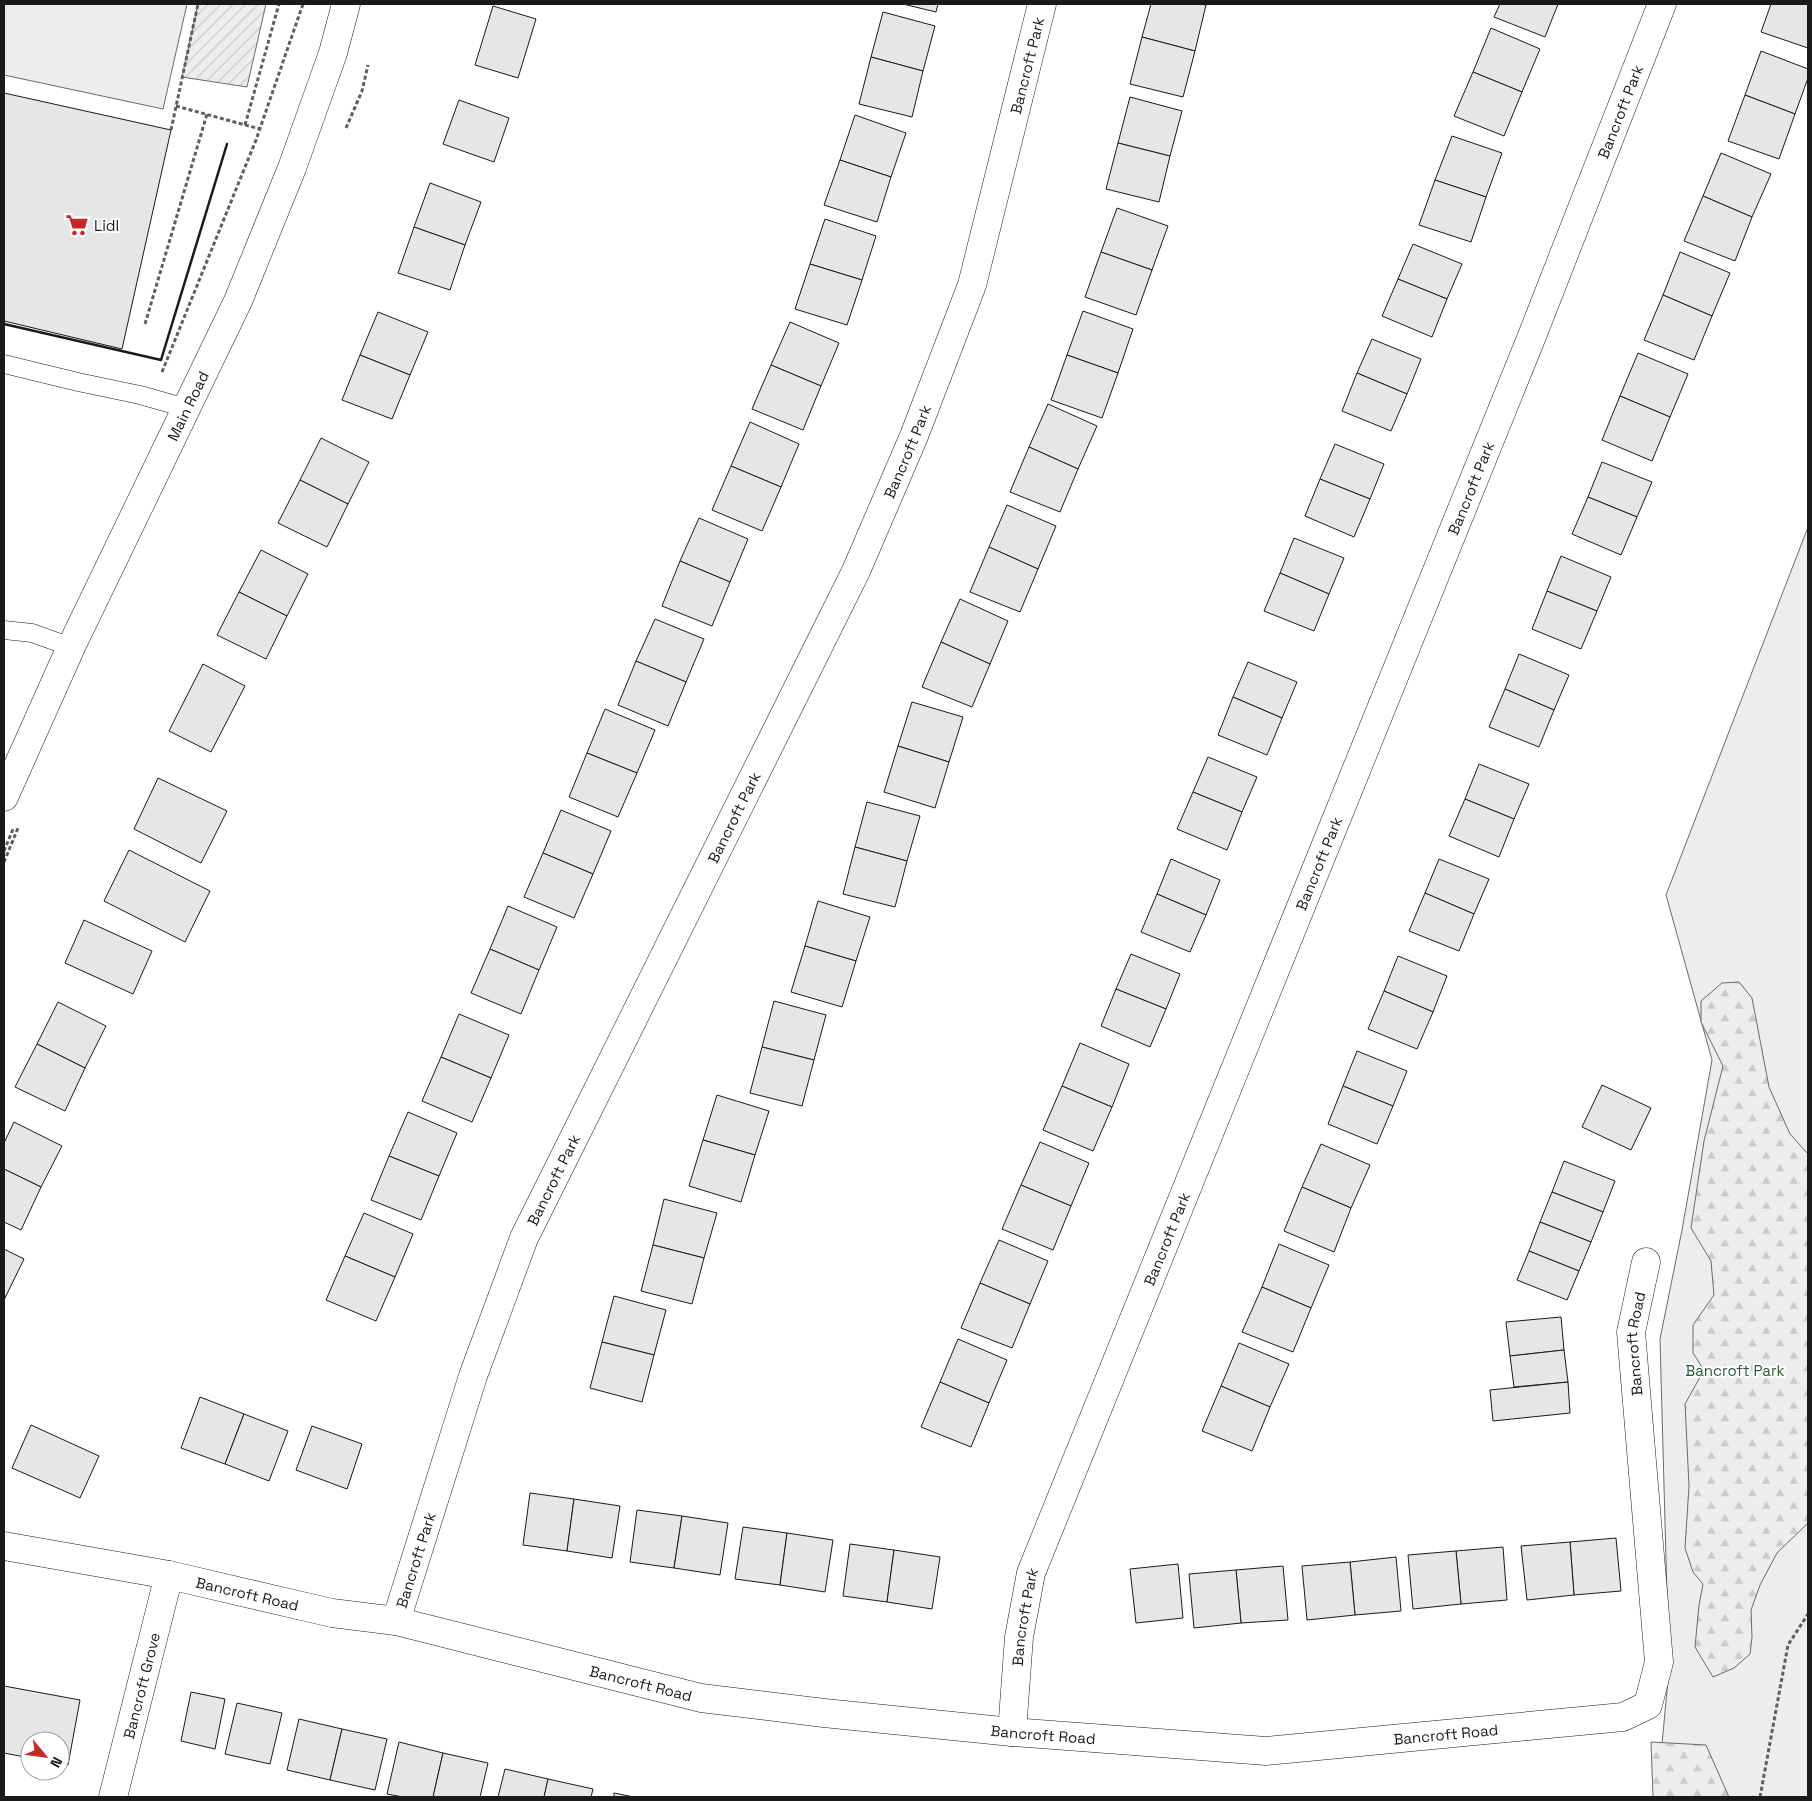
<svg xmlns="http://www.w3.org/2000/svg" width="1812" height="1801" viewBox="0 0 1812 1801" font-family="'Space Grotesk',sans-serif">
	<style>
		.built { fill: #ededed; stroke: #6a6a6a }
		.forest { fill: url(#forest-firs); stroke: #6a6a6a }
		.garden { fill: url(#garden-furrows); stroke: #6a6a6a }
		.building { fill: #e6e6e6; stroke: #1a1a1a }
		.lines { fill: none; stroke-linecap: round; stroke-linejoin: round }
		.service-casing { stroke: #1a1a1a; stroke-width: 19 }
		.minor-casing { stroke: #1a1a1a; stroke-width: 29 }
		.tertiary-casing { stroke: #1a1a1a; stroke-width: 29 }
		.path { stroke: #5f5f5f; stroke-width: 3; stroke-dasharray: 4 2.5; stroke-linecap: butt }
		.service { stroke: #fff; stroke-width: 18 }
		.minor { stroke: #fff; stroke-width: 28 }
		.tertiary { stroke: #fff; stroke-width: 28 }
		.wall { stroke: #1a1a1a; stroke-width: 2.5 }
		.labels { text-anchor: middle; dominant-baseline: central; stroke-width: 4; stroke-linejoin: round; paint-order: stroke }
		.street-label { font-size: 15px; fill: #1a1a1a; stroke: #fff }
		.poi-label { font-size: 15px; fill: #1a1a1a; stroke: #fff; text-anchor: start }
		.park-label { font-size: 15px; fill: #2b5a34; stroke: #fff }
	</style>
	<defs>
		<pattern id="forest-firs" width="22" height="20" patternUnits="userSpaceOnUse" patternTransform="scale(1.25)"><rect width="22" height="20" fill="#ededed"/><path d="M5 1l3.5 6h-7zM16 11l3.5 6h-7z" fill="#cbcbcb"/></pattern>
		<pattern id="garden-furrows" width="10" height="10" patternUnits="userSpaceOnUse" patternTransform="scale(1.25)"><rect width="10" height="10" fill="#ededed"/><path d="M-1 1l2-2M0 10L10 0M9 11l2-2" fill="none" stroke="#cbcbcb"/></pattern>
	</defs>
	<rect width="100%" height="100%" fill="#fff"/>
	<g class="built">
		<polygon points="4,4 187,4 163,109 4,75"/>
		<polygon points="1808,527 1808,1797 1660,1797 1662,1744 1669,1669 1660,1339 1682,1230 1712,1060 1666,895"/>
	</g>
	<g class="forest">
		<polygon points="1739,982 1752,998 1769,1087 1790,1134 1808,1154 1808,1523 1777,1553 1760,1585 1751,1610 1752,1637 1750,1654 1734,1668 1713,1677 1695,1647 1699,1605 1703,1584 1693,1572 1685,1548 1689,1486 1685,1404 1704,1370 1693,1353 1693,1325 1714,1295 1711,1261 1691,1228 1704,1141 1723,1066 1701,1022 1701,1001 1722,983"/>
		<polygon points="1651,1742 1706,1745 1729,1797 1653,1797"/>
	</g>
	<polygon class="garden" points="198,4 266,4 247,87 182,77"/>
	<g class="building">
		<polygon points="903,4 938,4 936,12"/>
		<polygon points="1151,4 1200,4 1206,5 1195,51 1142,37"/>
		<polygon points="1500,4 1558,4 1545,37 1494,17"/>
		<polygon points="1771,4 1808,4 1808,48 1761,32"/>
		<polygon points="493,6 536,19 518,78 475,65"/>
		<polygon points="883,12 935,26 923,71 871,57"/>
		<polygon points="1491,28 1540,49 1522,92 1473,72"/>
		<polygon points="1142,37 1195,51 1183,97 1130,84"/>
		<polygon points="1761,51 1808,69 1808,78 1795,114 1745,95"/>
		<polygon points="871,57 923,71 912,117 859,104"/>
		<polygon points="1473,72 1522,92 1504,136 1454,116"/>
		<polygon points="4,93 171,130 122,349 4,321"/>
		<polygon points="1745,95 1795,114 1779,159 1728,141"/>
		<polygon points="1130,97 1182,111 1170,156 1118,143"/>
		<polygon points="459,100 509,118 494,162 443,144"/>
		<polygon points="855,115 906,133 891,177 840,160"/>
		<polygon points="1452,136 1502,153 1486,197 1435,180"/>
		<polygon points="1118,143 1170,156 1159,202 1106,189"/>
		<polygon points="1721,153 1771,174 1752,217 1703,196"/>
		<polygon points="840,160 891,177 877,222 824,205"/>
		<polygon points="1435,180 1486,197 1471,242 1419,225"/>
		<polygon points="430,183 481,202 465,245 414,227"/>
		<polygon points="1703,196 1752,217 1735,261 1684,241"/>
		<polygon points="1117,208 1168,226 1152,270 1101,252"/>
		<polygon points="825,219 876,236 862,280 810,264"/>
		<polygon points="414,227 465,245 450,290 398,273"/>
		<polygon points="1413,244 1462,264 1447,299 1398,279"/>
		<polygon points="1101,252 1152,270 1136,315 1085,297"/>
		<polygon points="1680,252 1730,273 1712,316 1663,295"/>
		<polygon points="810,264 862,280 847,325 795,309"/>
		<polygon points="1398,279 1447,299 1432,337 1382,316"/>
		<polygon points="1663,295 1712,316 1694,360 1644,340"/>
		<polygon points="1083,311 1133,329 1118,373 1067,355"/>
		<polygon points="378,312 428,332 410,375 360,355"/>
		<polygon points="790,322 839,343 821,386 771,365"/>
		<polygon points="1372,339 1421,359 1407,394 1357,373"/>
		<polygon points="1638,353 1688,374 1670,417 1620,396"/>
		<polygon points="360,355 410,375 392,419 342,400"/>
		<polygon points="1067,355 1118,373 1102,418 1051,400"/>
		<polygon points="771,365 821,386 803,430 752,409"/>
		<polygon points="1357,373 1407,394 1391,431 1342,411"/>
		<polygon points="1620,396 1670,417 1652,461 1602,440"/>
		<polygon points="1048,404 1097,426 1078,469 1029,447"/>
		<polygon points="750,422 799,444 781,487 731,466"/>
		<polygon points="321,438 369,462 348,504 300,480"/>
		<polygon points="1335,444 1384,464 1370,499 1320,479"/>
		<polygon points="1029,447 1078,469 1060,512 1010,492"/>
		<polygon points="1602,462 1652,482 1637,517 1588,497"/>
		<polygon points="731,466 781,487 762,531 712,510"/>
		<polygon points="1320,479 1370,499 1354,537 1305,516"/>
		<polygon points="300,480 348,504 327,547 278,523"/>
		<polygon points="1588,497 1637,517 1621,555 1572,534"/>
		<polygon points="1007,505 1056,526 1038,569 989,547"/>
		<polygon points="699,518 748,539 730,582 680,561"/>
		<polygon points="1294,538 1344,558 1329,594 1280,573"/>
		<polygon points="989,547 1038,569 1020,612 970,592"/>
		<polygon points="261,550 308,574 287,616 239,592"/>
		<polygon points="1561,556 1611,577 1597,611 1547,591"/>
		<polygon points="680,561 730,582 712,626 662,606"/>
		<polygon points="1280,573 1329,594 1314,631 1264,611"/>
		<polygon points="1547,591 1597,611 1581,649 1532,629"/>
		<polygon points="239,592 287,616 266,659 217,635"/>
		<polygon points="960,599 1008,621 990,664 941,642"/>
		<polygon points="655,619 704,639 686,682 636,661"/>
		<polygon points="941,642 990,664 972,707 922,687"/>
		<polygon points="1519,654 1569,675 1554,710 1505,689"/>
		<polygon points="636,661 686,682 668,726 618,705"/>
		<polygon points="1248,662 1297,682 1282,718 1233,697"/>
		<polygon points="203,664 245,686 211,752 169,731"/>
		<polygon points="1505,689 1554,710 1539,747 1489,727"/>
		<polygon points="1233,697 1282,718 1267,755 1218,735"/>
		<polygon points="912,702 963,717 949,762 898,746"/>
		<polygon points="605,709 655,730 637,773 587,753"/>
		<polygon points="898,746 949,762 935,808 884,792"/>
		<polygon points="587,753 637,773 618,817 569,797"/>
		<polygon points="1208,757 1257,777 1242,812 1193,792"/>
		<polygon points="1479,764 1529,784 1514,819 1465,799"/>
		<polygon points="158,778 227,811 201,863 134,829"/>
		<polygon points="1193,792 1242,812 1227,850 1177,829"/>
		<polygon points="1465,799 1514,819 1499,857 1449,836"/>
		<polygon points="867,802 920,816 907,861 855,847"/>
		<polygon points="561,810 611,831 593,874 543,853"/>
		<polygon points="855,847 907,861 895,907 843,894"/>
		<polygon points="129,850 210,891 185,942 104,901"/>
		<polygon points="543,853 593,874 574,918 524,897"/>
		<polygon points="1171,859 1220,880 1206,915 1157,894"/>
		<polygon points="1439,859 1489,879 1474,914 1425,893"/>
		<polygon points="1425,893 1474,914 1459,951 1409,931"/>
		<polygon points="1157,894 1206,915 1190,952 1141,932"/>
		<polygon points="818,901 870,917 856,961 805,946"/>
		<polygon points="508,906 557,927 539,970 490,949"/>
		<polygon points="84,920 152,951 133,994 65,963"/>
		<polygon points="805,946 856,961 842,1007 791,992"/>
		<polygon points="490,949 539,970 521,1014 471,993"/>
		<polygon points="1131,954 1180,974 1166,1009 1116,989"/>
		<polygon points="1398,956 1447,976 1433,1012 1384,991"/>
		<polygon points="1116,989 1166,1009 1150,1047 1101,1026"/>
		<polygon points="1384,991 1433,1012 1417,1049 1368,1029"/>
		<polygon points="774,1001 826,1015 814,1060 762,1047"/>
		<polygon points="58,1002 106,1026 85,1068 37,1044"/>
		<polygon points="459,1014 509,1035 491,1078 441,1057"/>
		<polygon points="1080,1043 1129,1064 1112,1107 1062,1086"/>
		<polygon points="37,1044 85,1068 65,1111 15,1087"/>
		<polygon points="762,1047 814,1060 802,1106 750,1093"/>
		<polygon points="1357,1051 1407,1071 1393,1106 1343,1086"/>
		<polygon points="441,1057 491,1078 472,1122 422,1101"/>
		<polygon points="1602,1085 1651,1108 1631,1150 1582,1127"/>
		<polygon points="1062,1086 1112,1107 1093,1151 1043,1130"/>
		<polygon points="1343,1086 1393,1106 1377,1144 1328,1124"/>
		<polygon points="717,1095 769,1111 755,1155 703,1140"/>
		<polygon points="408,1112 457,1133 439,1176 389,1156"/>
		<polygon points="14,1122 62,1146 41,1187 4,1169 4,1143"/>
		<polygon points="703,1140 755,1155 741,1202 689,1186"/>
		<polygon points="1040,1142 1089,1163 1071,1206 1021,1185"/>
		<polygon points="1321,1144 1370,1165 1351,1208 1302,1187"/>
		<polygon points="389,1156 439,1176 421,1220 371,1200"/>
		<polygon points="1564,1161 1615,1181 1603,1212 1552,1192"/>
		<polygon points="4,1169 41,1187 21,1230 4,1222"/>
		<polygon points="1021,1185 1071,1206 1053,1250 1002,1229"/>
		<polygon points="1302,1187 1351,1208 1334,1252 1284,1231"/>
		<polygon points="1552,1192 1603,1212 1591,1242 1540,1222"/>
		<polygon points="664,1199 717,1213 704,1258 653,1245"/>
		<polygon points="364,1213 413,1234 395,1277 345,1256"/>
		<polygon points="1540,1222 1591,1242 1579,1271 1529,1251"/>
		<polygon points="999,1240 1048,1261 1030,1304 980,1283"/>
		<polygon points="1279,1244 1329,1265 1311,1308 1262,1287"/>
		<polygon points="653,1245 704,1258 692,1304 641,1291"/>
		<polygon points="4,1249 24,1259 4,1300"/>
		<polygon points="1529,1251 1579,1271 1567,1300 1517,1280"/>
		<polygon points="345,1256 395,1277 376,1321 326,1300"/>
		<polygon points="980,1283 1030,1304 1012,1348 961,1328"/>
		<polygon points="1262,1287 1311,1308 1293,1352 1242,1332"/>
		<polygon points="614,1296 666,1310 654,1355 602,1342"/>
		<polygon points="1561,1317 1564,1350 1510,1356 1506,1322"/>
		<polygon points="958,1339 1007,1360 989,1403 940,1382"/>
		<polygon points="602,1342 654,1355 642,1402 590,1388"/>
		<polygon points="1239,1343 1289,1364 1270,1407 1221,1386"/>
		<polygon points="1564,1350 1568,1382 1514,1387 1510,1356"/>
		<polygon points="940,1382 989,1403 971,1447 921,1427"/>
		<polygon points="1568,1382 1570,1413 1493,1421 1490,1390"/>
		<polygon points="1221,1386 1270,1407 1252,1451 1202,1431"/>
		<polygon points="200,1397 244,1414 225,1464 181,1448"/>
		<polygon points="244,1414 288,1431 269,1481 225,1464"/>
		<polygon points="31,1425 99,1456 80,1498 12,1468"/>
		<polygon points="312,1426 362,1444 347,1489 296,1470"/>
		<polygon points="530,1493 574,1499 567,1551 523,1545"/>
		<polygon points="574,1499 620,1506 612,1558 567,1551"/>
		<polygon points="637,1510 682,1516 674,1568 630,1562"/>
		<polygon points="682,1516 728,1523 720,1575 674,1568"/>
		<polygon points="743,1527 787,1533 780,1585 735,1579"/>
		<polygon points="787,1533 833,1540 825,1592 780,1585"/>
		<polygon points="1616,1538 1621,1591 1574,1595 1570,1542"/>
		<polygon points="1570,1542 1574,1595 1527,1600 1521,1546"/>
		<polygon points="850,1544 894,1550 887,1602 843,1596"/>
		<polygon points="1503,1547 1507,1600 1461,1604 1456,1551"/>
		<polygon points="894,1550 940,1557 932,1609 887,1602"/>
		<polygon points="1456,1551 1461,1604 1413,1609 1408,1555"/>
		<polygon points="1396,1557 1401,1611 1355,1615 1350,1562"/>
		<polygon points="1350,1562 1355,1615 1307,1620 1302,1566"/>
		<polygon points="1178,1564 1183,1618 1136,1623 1130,1569"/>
		<polygon points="1283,1566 1288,1620 1241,1623 1236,1570"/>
		<polygon points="1236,1570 1241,1623 1194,1628 1189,1574"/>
		<polygon points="4,1686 80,1700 68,1765 60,1764 60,1741 30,1741 30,1758 4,1753"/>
		<polygon points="191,1692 225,1699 215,1749 181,1741"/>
		<polygon points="237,1703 282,1713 270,1764 225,1754"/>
		<polygon points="299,1719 342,1729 330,1780 287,1770"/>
		<polygon points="342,1729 387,1739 375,1790 330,1780"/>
		<polygon points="399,1742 443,1753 433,1797 403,1797 387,1794"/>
		<polygon points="443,1753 488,1763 480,1797 433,1797"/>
		<polygon points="505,1769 548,1779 544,1797 498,1797"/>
		<polygon points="548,1779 593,1789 591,1797 544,1797"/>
		<polygon points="614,1793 634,1797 614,1797"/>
	</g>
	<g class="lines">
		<defs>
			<g id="service">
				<polyline points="4,364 78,382 140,395 186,408"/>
				<polyline points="4,630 32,633 71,647"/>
			</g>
			<g id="minor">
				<path id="s1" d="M4,1546L169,1575L332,1613L396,1621L701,1698L824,1713L1012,1732L1266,1751L1623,1717L1648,1705L1659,1662L1631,1332L1646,1262"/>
				<path id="s2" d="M396,1621L473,1376L524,1238L856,571L914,436L972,285L1042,4"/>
				<path id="s3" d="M1012,1732L1019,1637L1031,1573L1530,341L1662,4"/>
				<path id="s4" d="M113,1797L169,1575"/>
			</g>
			<g id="tertiary">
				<path id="s5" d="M4,797L71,647L238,301L292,168L333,53L346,4"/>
			</g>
		</defs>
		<use href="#service" class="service-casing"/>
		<use href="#minor" class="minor-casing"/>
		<use href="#tertiary" class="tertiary-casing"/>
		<g class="path">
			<polyline points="176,106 260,129"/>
			<polyline points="245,125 279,4"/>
			<polyline points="346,128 362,91 368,65"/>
			<polyline points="171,130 198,4"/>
			<polyline points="145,324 207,114"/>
			<polyline points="162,372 256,140 303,4"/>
			<polyline points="4,851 13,829"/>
			<polyline points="4,862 18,828"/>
			<polyline points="1760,1797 1788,1645 1808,1614"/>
		</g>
		<use href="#service" class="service"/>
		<use href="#minor" class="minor"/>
		<use href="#tertiary" class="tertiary"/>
		<polyline class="wall" points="4,324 161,360 227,144"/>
	</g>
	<defs>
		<symbol id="supermarket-bare" viewBox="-9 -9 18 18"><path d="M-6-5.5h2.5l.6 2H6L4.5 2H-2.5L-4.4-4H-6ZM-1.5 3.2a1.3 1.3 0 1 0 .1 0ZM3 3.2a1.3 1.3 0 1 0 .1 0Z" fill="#c62828" stroke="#fff" stroke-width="2.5" paint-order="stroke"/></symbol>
	</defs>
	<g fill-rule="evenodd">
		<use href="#supermarket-bare" x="61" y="209" width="32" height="32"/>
	</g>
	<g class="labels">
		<g class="street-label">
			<text stroke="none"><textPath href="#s2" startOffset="1684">Bancroft Park</textPath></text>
			<text stroke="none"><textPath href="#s3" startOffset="1736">Bancroft Park</textPath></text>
			<text stroke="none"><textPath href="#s5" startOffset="432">Main Road</textPath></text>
			<text stroke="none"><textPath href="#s2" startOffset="1279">Bancroft Park</textPath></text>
			<text stroke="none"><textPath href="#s3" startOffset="1331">Bancroft Park</textPath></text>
			<text stroke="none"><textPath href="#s2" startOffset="874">Bancroft Park</textPath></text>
			<text stroke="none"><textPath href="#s3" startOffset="926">Bancroft Park</textPath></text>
			<text stroke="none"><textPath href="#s2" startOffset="469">Bancroft Park</textPath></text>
			<text stroke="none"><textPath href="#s3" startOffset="521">Bancroft Park</textPath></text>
			<text stroke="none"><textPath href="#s1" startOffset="2032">Bancroft Road</textPath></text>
			<text stroke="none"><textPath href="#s2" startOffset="64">Bancroft Park</textPath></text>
			<text stroke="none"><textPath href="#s1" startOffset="248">Bancroft Road</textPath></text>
			<text stroke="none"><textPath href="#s3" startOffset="116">Bancroft Park</textPath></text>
			<text stroke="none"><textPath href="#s1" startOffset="652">Bancroft Road</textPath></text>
			<text stroke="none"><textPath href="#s4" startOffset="115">Bancroft Grove</textPath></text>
			<text stroke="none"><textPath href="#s1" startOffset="1058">Bancroft Road</textPath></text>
			<text stroke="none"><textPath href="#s1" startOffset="1462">Bancroft Road</textPath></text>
		</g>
		<g class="poi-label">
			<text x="94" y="225">Lidl</text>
		</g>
		<g class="park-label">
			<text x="1735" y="1370">Bancroft Park</text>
		</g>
	</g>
	<rect width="1812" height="1801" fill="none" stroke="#1a1a1a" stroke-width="10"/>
	<g transform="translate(45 1756) rotate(119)"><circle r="24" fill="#ffffff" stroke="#a3a3a3"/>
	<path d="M0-4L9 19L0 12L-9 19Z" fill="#c62828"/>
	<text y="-8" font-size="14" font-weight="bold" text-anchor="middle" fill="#1a1a1a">N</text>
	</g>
</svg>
